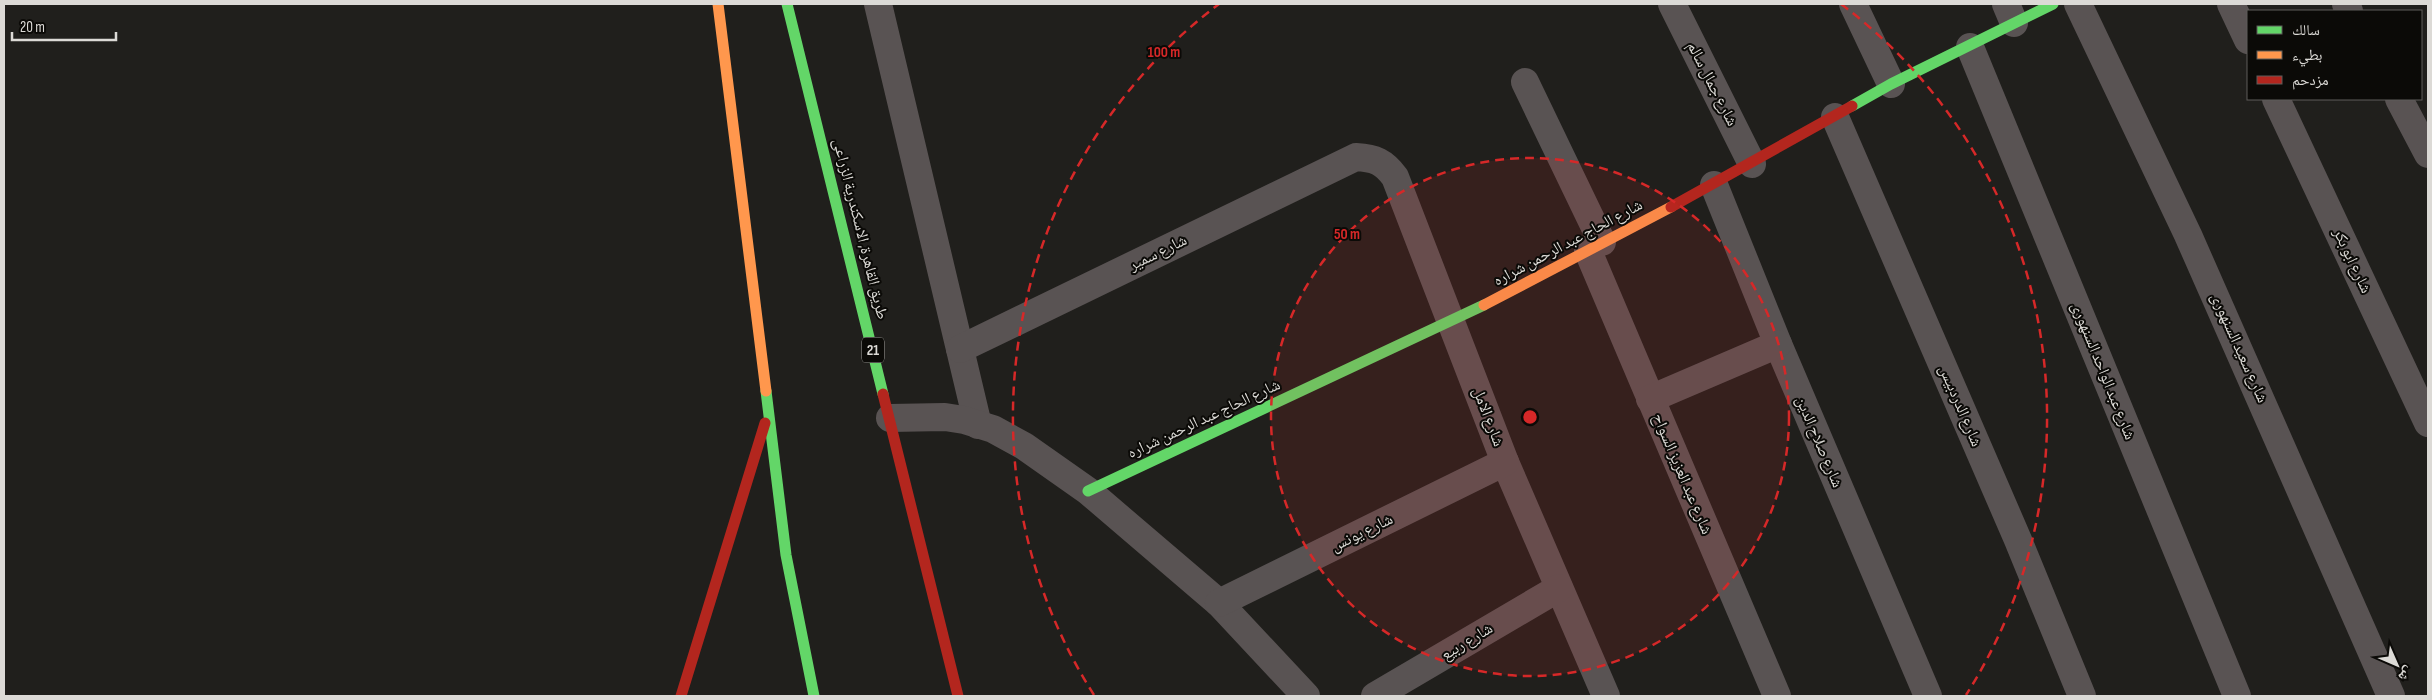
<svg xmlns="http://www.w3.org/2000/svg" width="2432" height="700" viewBox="0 0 2432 700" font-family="'Sofia Sans Condensed','Noto Naskh Arabic',sans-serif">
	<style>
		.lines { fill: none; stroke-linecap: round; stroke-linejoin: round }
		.street { stroke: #595353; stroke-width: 28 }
		.fast { stroke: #63d668; stroke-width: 11 }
		.slow { stroke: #ff974d; stroke-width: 11 }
		.jam { stroke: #b3261e; stroke-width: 11 }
		.ring { fill: none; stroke: #d62828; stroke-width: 2.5; stroke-dasharray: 9 6 }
		.labels { text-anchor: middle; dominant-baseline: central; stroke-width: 4; stroke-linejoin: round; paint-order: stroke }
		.shield { fill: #0b0a07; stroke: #9d9c98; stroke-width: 1 }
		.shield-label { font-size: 15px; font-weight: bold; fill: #dcdad6 }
		.street-label { font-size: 16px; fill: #dcdad6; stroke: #0b0a07 }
		.centre { fill: #d62828; stroke: #0b0a07; stroke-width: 2.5 }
		.ring-label { font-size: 15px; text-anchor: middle; font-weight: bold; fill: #d62828; stroke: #0b0a07; stroke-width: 4; stroke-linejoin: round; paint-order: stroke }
	</style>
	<rect width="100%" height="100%" fill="#201f1c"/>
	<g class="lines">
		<g class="street">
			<polyline points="878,4 978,425"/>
			<polyline points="1672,4 1752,164"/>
			<polyline points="1853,4 1891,84"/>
			<polyline points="2006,4 2014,23"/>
			<polyline points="2078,4 2188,235 2391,696"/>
			<polyline points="2231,4 2248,40"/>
			<polyline points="2346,4 2349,11"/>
			<polyline points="1970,47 2237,696"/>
			<polyline points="1525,82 1602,242"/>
			<polyline points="2276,99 2428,423"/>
			<polyline points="2399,99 2428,154"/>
			<polyline points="1835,117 2018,540 2082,696"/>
			<polyline points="1714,185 1778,344 1928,696"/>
			<polyline points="1588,251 1777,696"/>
			<path d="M960,349L1356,157C1375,158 1384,162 1395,177L1505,462L1606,696"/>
			<polyline points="1650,399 1778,344"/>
			<polyline points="890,418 945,417 964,420 993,429 1024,446 1088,491 1219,603 1306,696"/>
			<polyline points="1219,603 1505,462"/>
			<polyline points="1375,696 1559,588"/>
		</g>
		<g class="fast">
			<polyline points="787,4 883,394"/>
			<polyline points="1852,106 1891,84 2053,4"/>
			<polyline points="766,391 786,555 814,696"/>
			<polyline points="1088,491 1484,305"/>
		</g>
		<g class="slow">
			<polyline points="718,4 766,391"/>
			<polyline points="1484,305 1671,207"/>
		</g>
		<g class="jam">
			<polyline points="1671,207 1852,106"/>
			<polyline points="883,394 958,696"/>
			<polyline points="681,696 765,423"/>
		</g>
	</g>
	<circle cx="1530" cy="417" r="259" fill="#d62828" fill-opacity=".12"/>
	<g class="ring">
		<circle cx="1530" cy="417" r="259"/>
		<path d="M1094 695A517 517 0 0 1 1219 4M1841 4A517 517 0 0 1 1966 695"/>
	</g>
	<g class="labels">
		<rect class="shield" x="862" y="337.5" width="22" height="25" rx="4"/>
		<g class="shield-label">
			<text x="873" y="350">21</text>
		</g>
		<g class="street-label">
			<text transform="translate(1712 84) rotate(63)">شارع جمال سالم</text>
			<text transform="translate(860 229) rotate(76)">طريق القاهرة, الاسكندرية الزراعى</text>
			<text transform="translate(1568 243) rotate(-28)">شارع الحاج عبد الرحمن شراره</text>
			<text transform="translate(1158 253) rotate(-26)">شارع سمير</text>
			<text transform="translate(2352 261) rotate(65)">شارع ابو بكر</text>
			<text transform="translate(2239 348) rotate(66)">شارع سعيد السنهورى</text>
			<text transform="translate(2103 371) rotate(68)">شارع عبد الواحد السنهورى</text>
			<text transform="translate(1960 406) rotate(67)">شارع الدردبيس</text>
			<text transform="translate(1488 417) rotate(69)">شارع الامل</text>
			<text transform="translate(1204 419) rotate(-25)">شارع الحاج عبد الرحمن شراره</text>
			<text transform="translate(1819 442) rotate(67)">شارع صلاح الدين</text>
			<text transform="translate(1682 474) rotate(67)">شارع عبد العزيز السواح</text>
			<text transform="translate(1362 533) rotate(-26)">شارع يونس</text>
			<text transform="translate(1467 642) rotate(-31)">شارع ربيع</text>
		</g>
	</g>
	<circle cx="1530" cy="417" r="8" class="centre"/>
	<g class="ring-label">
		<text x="1164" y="57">100 m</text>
		<text x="1347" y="239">50 m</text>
	</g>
	<rect width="2432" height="700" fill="none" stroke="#dcdad6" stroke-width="10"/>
	<rect x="2247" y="10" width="175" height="90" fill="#0b0a07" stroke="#5f5d5a"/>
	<rect x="2257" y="26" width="25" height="8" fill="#63d668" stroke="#5f5d5a"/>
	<text x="2292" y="35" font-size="15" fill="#dcdad6">سالك</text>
	<rect x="2257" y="51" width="25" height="8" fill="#ff974d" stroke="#5f5d5a"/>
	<text x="2292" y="60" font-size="15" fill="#dcdad6">بطيء</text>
	<rect x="2257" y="76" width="25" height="8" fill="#b3261e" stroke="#5f5d5a"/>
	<text x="2292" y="85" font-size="15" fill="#dcdad6">مزدحم</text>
	<g transform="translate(2397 665) rotate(135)" stroke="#0b0a07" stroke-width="4" paint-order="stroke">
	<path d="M0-4L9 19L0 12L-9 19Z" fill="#dcdad6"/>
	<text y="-8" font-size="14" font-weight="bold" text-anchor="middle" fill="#dcdad6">ش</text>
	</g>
	<path d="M12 32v8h104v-8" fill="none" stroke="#dcdad6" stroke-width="2.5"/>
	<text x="20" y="32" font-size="15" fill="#dcdad6" stroke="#0b0a07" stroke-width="4" paint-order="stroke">20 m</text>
</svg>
